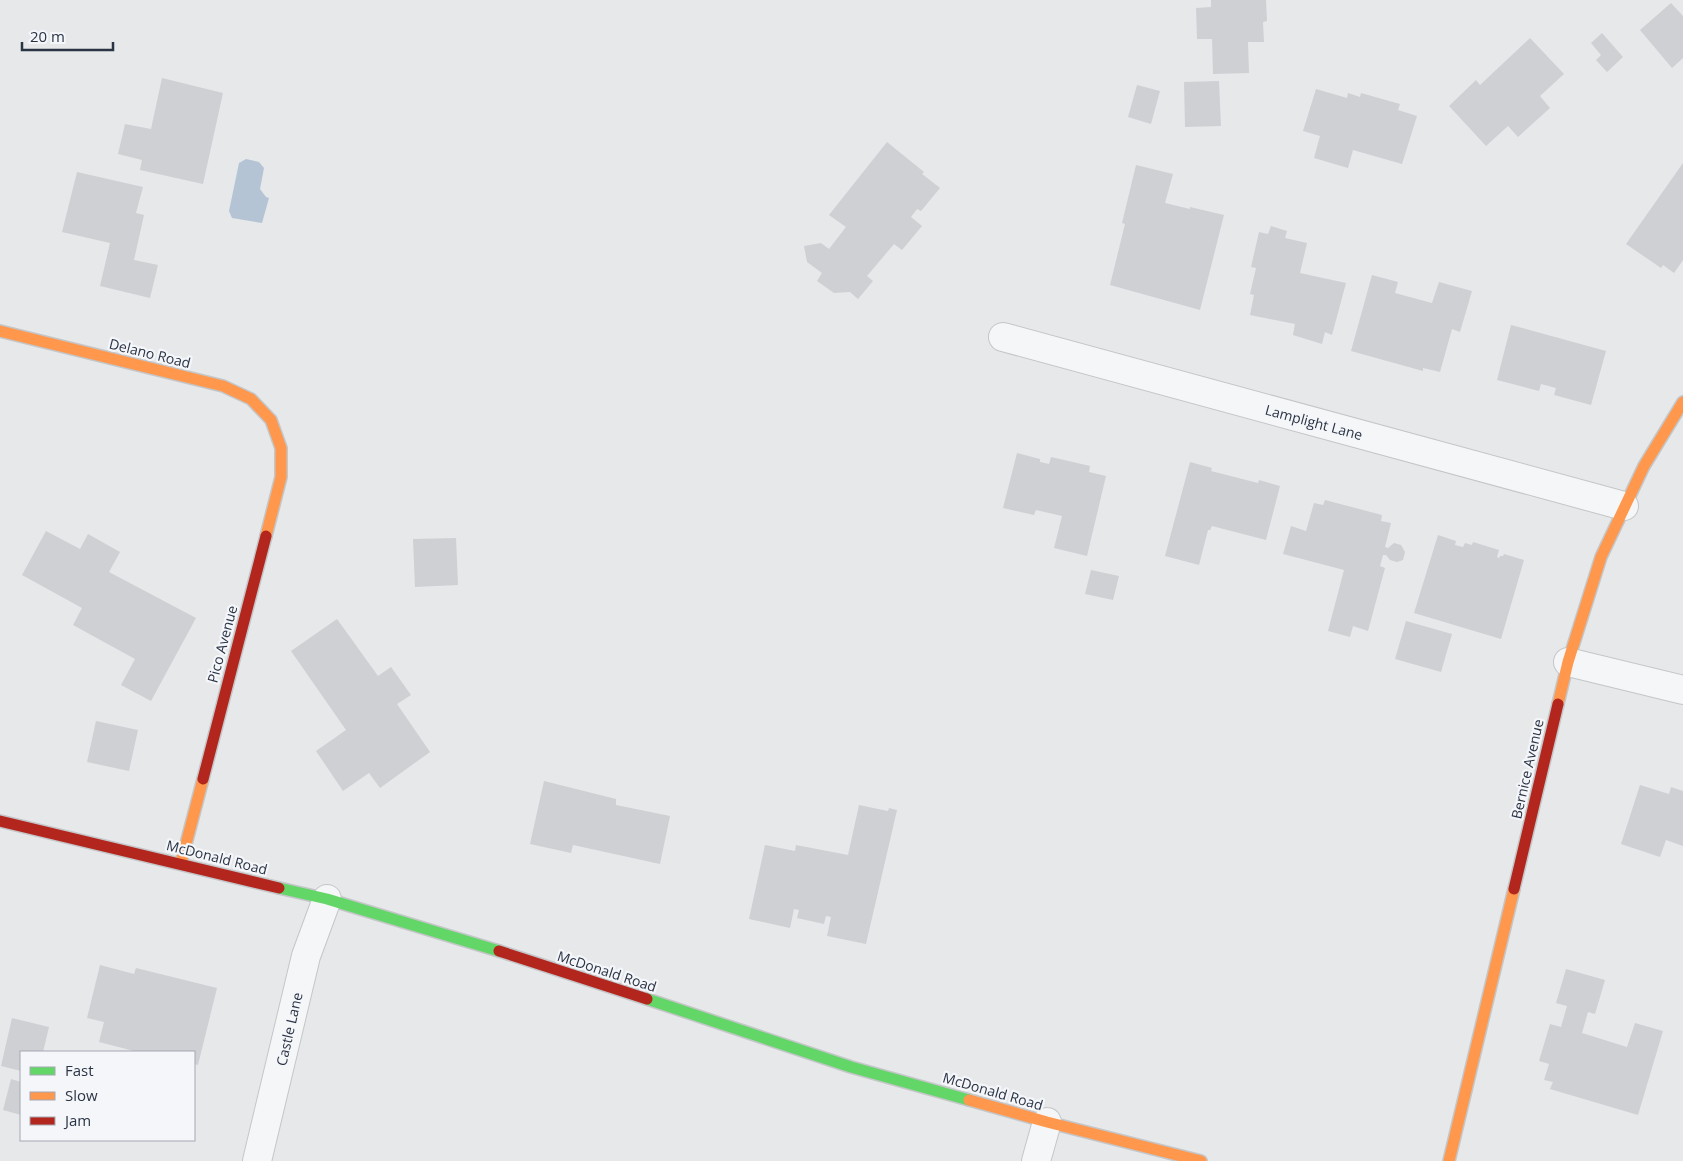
<svg xmlns="http://www.w3.org/2000/svg" width="1683" height="1161" viewBox="0 0 1683 1161" font-family="'Open Sans',sans-serif">
	<style>
		.water { fill: #b4c4d5 }
		.building { fill: #ced0d3 }
		.lines { fill: none; stroke-linecap: round; stroke-linejoin: round }
		.street-casing { stroke: #c4c6c8; stroke-width: 30 }
		.fast-casing { stroke: #c4c6c8; stroke-width: 14 }
		.slow-casing { stroke: #c4c6c8; stroke-width: 14 }
		.jam-casing { stroke: #c4c6c8; stroke-width: 14 }
		.street { stroke: #f5f6f7; stroke-width: 28 }
		.fast { stroke: #63d668; stroke-width: 11 }
		.slow { stroke: #ff974d; stroke-width: 11 }
		.jam { stroke: #b3261e; stroke-width: 11 }
		.labels { text-anchor: middle; dominant-baseline: central; stroke-width: 4.5; stroke-linejoin: round; paint-order: stroke }
		.street-label { font-size: 14px; fill: #2b3445; stroke: #f4f6f9 }
	</style>
	<rect width="100%" height="100%" fill="#e6e8ea"/>
	<polygon class="water" points="246,159 259,162 264,168 260,189 266,197 269,198 262,223 232,218 229,211 239,163"/>
	<g class="building">
		<polygon points="1211,0 1266,0 1267,21 1263,22 1264,42 1248,42 1249,73 1213,74 1212,39 1197,39 1196,8 1211,7"/>
		<polygon points="1671,3 1683,16 1683,58 1672,68 1640,30"/>
		<polygon points="1602,33 1623,57 1607,72 1596,60 1601,55 1591,43"/>
		<polygon points="1530,38 1564,74 1540,96 1550,108 1518,137 1508,126 1486,146 1449,106 1476,80 1480,85"/>
		<polygon points="162,78 223,93 203,184 140,170 142,160 118,154 125,124 151,129"/>
		<polygon points="1219,81 1221,126 1185,127 1184,82"/>
		<polygon points="1137,85 1160,91 1151,124 1128,117"/>
		<polygon points="1316,89 1347,98 1348,93 1360,97 1361,93 1400,104 1398,110 1417,116 1402,164 1353,150 1348,168 1314,158 1320,136 1303,131"/>
		<polygon points="887,142 924,172 922,174 940,188 921,211 917,209 911,217 922,226 902,250 894,244 867,276 873,281 858,299 850,292 834,293 817,281 822,273 807,262 804,246 821,243 829,249 846,227 829,215"/>
		<polygon points="1683,163 1683,260 1674,273 1663,265 1661,268 1626,244"/>
		<polygon points="1136,165 1173,174 1165,203 1190,209 1190,207 1224,215 1200,310 1110,285 1125,224 1122,223"/>
		<polygon points="77,172 143,187 136,213 144,215 134,260 158,265 150,298 100,286 110,243 62,232"/>
		<polygon points="1271,226 1287,231 1285,238 1307,243 1300,273 1346,283 1332,335 1325,332 1322,344 1293,335 1295,324 1250,315 1254,295 1250,294 1256,268 1251,267 1259,232 1268,234"/>
		<polygon points="1372,275 1398,282 1395,293 1432,303 1439,282 1472,291 1460,332 1452,329 1440,372 1423,368 1423,371 1351,351"/>
		<polygon points="1511,325 1606,351 1591,405 1554,395 1556,388 1541,384 1539,391 1497,380"/>
		<polygon points="1017,453 1040,459 1040,462 1049,464 1051,457 1090,466 1089,472 1106,476 1087,556 1054,548 1062,516 1036,510 1034,515 1003,508"/>
		<polygon points="1190,462 1212,468 1211,471 1258,483 1259,480 1280,486 1266,540 1212,526 1210,530 1208,530 1199,565 1165,556"/>
		<polygon points="1325,500 1382,515 1381,521 1391,523 1385,547 1388,548 1394,543 1401,545 1405,552 1403,560 1397,562 1390,560 1386,555 1383,555 1380,566 1385,568 1368,631 1353,626 1350,637 1328,631 1344,570 1283,554 1291,526 1306,531 1314,503 1323,505"/>
		<polygon points="46,531 80,549 88,534 120,552 109,572 196,618 151,701 121,685 135,659 73,625 82,608 22,575"/>
		<polygon points="1438,535 1456,541 1455,545 1463,547 1465,543 1472,545 1473,542 1499,550 1497,557 1499,558 1500,556 1503,556 1504,554 1524,560 1501,639 1414,613"/>
		<polygon points="456,538 458,585 415,587 413,539"/>
		<polygon points="1091,570 1119,576 1113,600 1085,594"/>
		<polygon points="337,619 378,676 391,667 411,695 397,704 430,752 380,788 369,773 343,791 316,751 346,730 291,651"/>
		<polygon points="1406,621 1452,634 1441,672 1395,659"/>
		<polygon points="96,721 138,730 129,771 87,762"/>
		<polygon points="544,781 616,799 616,805 670,816 660,864 573,845 571,853 530,844"/>
		<polygon points="1640,785 1669,794 1671,787 1683,791 1683,846 1666,840 1660,857 1621,844"/>
		<polygon points="859,805 888,811 889,808 897,810 866,944 827,936 831,917 826,916 824,924 797,918 799,910 794,909 790,928 749,919 765,845 795,851 796,845 848,855"/>
		<polygon points="100,965 134,974 136,968 217,988 198,1065 194,1064 194,1052 134,1052 134,1051 99,1042 104,1022 87,1018"/>
		<polygon points="1566,969 1605,980 1595,1014 1588,1012 1582,1033 1627,1047 1635,1023 1663,1031 1638,1115 1550,1089 1553,1082 1544,1080 1549,1064 1539,1061 1550,1024 1561,1027 1567,1006 1556,1003"/>
		<polygon points="12,1018 49,1027 43,1052 21,1052 21,1071 1,1066"/>
		<polygon points="11,1079 21,1082 21,1115 3,1110"/>
	</g>
	<g class="lines">
		<defs>
			<g id="street">
				<polyline points="1003,337 1624,506"/>
				<polyline points="1568,662 1683,690"/>
				<polyline points="257,1161 306,956 327,899"/>
				<polyline points="1036,1161 1047,1122"/>
			</g>
			<g id="fast">
				<polyline points="279,888 327,899 499,951"/>
				<polyline points="647,999 851,1067 969,1100"/>
			</g>
			<g id="slow">
				<polyline points="0,331 223,386 251,399 271,420 281,448 281,477 266,536"/>
				<polyline points="1558,704 1568,662 1601,557 1644,466 1683,402"/>
				<polyline points="181,863 203,779"/>
				<polyline points="969,1100 1047,1122 1201,1161"/>
				<polyline points="1449,1161 1514,889"/>
			</g>
			<g id="jam">
				<polyline points="203,779 266,536"/>
				<polyline points="0,821 279,888"/>
				<polyline points="1514,889 1558,704"/>
				<polyline points="499,951 647,999"/>
			</g>
		</defs>
		<use href="#street" class="street-casing"/>
		<use href="#fast" class="fast-casing"/>
		<use href="#slow" class="slow-casing"/>
		<use href="#jam" class="jam-casing"/>
		<use href="#street" class="street"/>
		<use href="#fast" class="fast"/>
		<use href="#slow" class="slow"/>
		<use href="#jam" class="jam"/>
	</g>
	<g class="labels">
		<g class="street-label">
			<text transform="translate(150 353) rotate(14)">Delano Road</text>
			<text transform="translate(1314 422) rotate(15)">Lamplight Lane</text>
			<text transform="translate(222 644) rotate(-75)">Pico Avenue</text>
			<text transform="translate(1527 769) rotate(-77)">Bernice Avenue</text>
			<text transform="translate(217 857) rotate(14)">McDonald Road</text>
			<text transform="translate(607 971) rotate(18)">McDonald Road</text>
			<text transform="translate(289 1029) rotate(-77)">Castle Lane</text>
			<text transform="translate(993 1091) rotate(16)">McDonald Road</text>
		</g>
	</g>
	<rect x="20" y="1051" width="175" height="90" fill="#f4f6f9" stroke="#a4a8b1"/>
	<rect x="30" y="1067" width="25" height="8" fill="#63d668" stroke="#a4a8b1"/>
	<text x="65" y="1076" font-size="15" fill="#2b3445">Fast</text>
	<rect x="30" y="1092" width="25" height="8" fill="#ff974d" stroke="#a4a8b1"/>
	<text x="65" y="1101" font-size="15" fill="#2b3445">Slow</text>
	<rect x="30" y="1117" width="25" height="8" fill="#b3261e" stroke="#a4a8b1"/>
	<text x="65" y="1126" font-size="15" fill="#2b3445">Jam</text>
	<path d="M22 42v8h91v-8" fill="none" stroke="#2b3445" stroke-width="2.5"/>
	<text x="30" y="42" font-size="15" fill="#2b3445" stroke="#f4f6f9" stroke-width="4" paint-order="stroke">20 m</text>
</svg>
